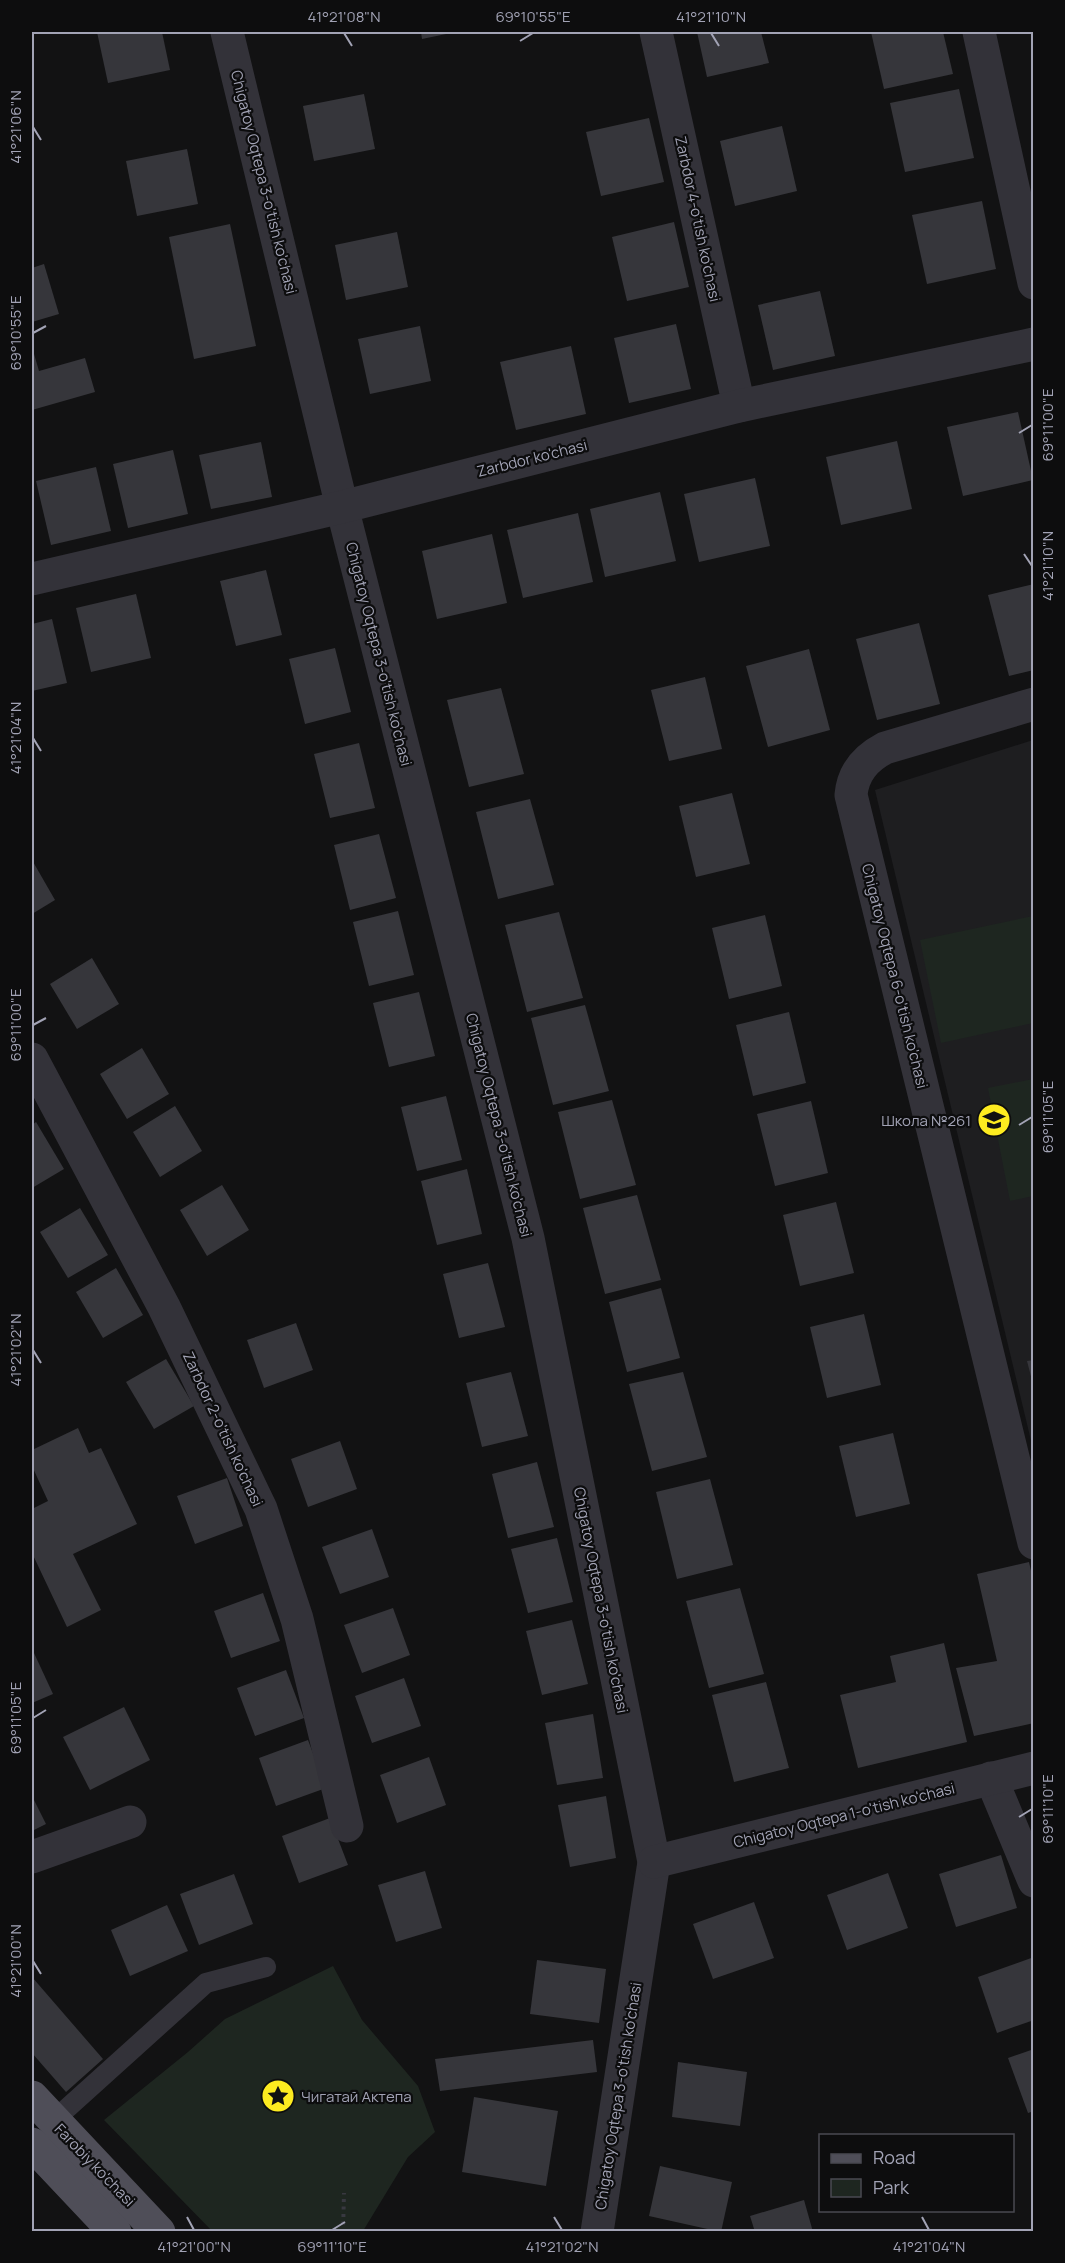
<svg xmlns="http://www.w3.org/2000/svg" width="1065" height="2263" viewBox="0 0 1065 2263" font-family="Manrope,sans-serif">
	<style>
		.built { fill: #1e1e20 }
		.green { fill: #1e2620 }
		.building { fill: #36363b }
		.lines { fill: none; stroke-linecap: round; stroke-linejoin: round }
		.path { stroke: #383840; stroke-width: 4; stroke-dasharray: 3 4.5; stroke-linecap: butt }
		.service { stroke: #333239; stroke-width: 20 }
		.minor { stroke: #333239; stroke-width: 33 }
		.primary { stroke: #4f4e58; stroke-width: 33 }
		.ticks { fill: none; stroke: #a2a3b5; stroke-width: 2 }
		.labels { text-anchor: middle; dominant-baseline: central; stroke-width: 4.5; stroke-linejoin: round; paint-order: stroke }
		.street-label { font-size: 15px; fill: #a2a3b5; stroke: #0d0d0e }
		.poi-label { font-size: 15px; fill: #a2a3b5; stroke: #0d0d0e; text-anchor: end }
		.neatline { fill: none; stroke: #a2a3b5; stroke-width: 2 }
		.ticks-label { font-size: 15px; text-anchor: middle; fill: #a2a3b5 }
	</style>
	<rect width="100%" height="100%" fill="#121213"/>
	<polygon class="built" points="1033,740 1033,1449 875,790"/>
	<g class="green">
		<polygon points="1033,916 1033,1023 941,1043 920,940"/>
		<polygon points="1033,1079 1033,1196 1010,1201 988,1088"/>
		<polygon points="333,1966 362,2020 418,2086 435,2132 408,2157 363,2231 212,2231 104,2120 188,2052 225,2019"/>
	</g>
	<g class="building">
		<polygon points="97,32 162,32 170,70 108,83"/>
		<polygon points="421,32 451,32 451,33 422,39"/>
		<polygon points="697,32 761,32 769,63 707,77"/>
		<polygon points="871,32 943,32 953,74 884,89"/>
		<polygon points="959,89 974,158 905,172 890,103"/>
		<polygon points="364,94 375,149 314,161 303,106"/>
		<polygon points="649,118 664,182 601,196 586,132"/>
		<polygon points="782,126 797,191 735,206 720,141"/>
		<polygon points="187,149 198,204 137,216 126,161"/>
		<polygon points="982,201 996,269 927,284 912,215"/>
		<polygon points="674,222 689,287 627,301 612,237"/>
		<polygon points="230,224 256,346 194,359 169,237"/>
		<polygon points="397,232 408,287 346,300 335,245"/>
		<polygon points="44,264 59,314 32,322 32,268"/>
		<polygon points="820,291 835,356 773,370 758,305"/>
		<polygon points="676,324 691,389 629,403 614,338"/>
		<polygon points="420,326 431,381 370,394 358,339"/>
		<polygon points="571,346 586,414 516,430 500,362"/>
		<polygon points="32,347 39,371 85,358 95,392 32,410"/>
		<polygon points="1018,412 1033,480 963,496 947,427"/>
		<polygon points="897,441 912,509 841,525 826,457"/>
		<polygon points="261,442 272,497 211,509 199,455"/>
		<polygon points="173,450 188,514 128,528 113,464"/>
		<polygon points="96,467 111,531 51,545 36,481"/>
		<polygon points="755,478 770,546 699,562 684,494"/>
		<polygon points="660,492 676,561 605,577 590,509"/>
		<polygon points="578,513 593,582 523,598 507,530"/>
		<polygon points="492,534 507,603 437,619 422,551"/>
		<polygon points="266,570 282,635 236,646 220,581"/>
		<polygon points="1034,584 1034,670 1009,676 988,595"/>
		<polygon points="136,594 151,658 91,672 76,608"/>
		<polygon points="52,619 67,683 32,691 32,624"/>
		<polygon points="919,623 940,704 877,720 856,639"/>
		<polygon points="335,648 351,712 305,724 289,659"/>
		<polygon points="809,649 830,730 768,747 746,666"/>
		<polygon points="705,677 722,749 669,761 651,690"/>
		<polygon points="501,688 524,774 469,787 447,700"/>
		<polygon points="359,743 375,808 330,818 314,754"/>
		<polygon points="732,793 750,864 696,877 679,806"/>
		<polygon points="530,799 554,885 498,899 476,812"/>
		<polygon points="379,834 396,898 350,910 334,845"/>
		<polygon points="32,860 55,900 32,914"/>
		<polygon points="398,911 414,975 369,986 353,922"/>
		<polygon points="559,912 583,998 527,1012 505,925"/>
		<polygon points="765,915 782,986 729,999 712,928"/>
		<polygon points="92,958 119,1004 77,1029 50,984"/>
		<polygon points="419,992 435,1056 389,1067 373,1003"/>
		<polygon points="585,1005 609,1091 553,1105 531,1018"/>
		<polygon points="789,1012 806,1083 753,1096 736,1025"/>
		<polygon points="142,1048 169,1094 127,1119 100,1074"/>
		<polygon points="446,1096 462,1160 417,1171 401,1107"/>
		<polygon points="612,1100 636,1185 580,1199 558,1112"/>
		<polygon points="811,1101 828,1173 775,1186 757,1114"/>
		<polygon points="175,1106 202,1151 160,1177 133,1132"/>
		<polygon points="36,1122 64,1169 32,1188 32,1125"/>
		<polygon points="467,1169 482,1234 437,1245 421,1181"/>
		<polygon points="222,1185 249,1230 207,1256 180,1210"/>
		<polygon points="637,1195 661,1280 605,1294 583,1208"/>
		<polygon points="836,1202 854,1273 800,1286 783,1215"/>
		<polygon points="80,1208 108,1255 68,1278 40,1232"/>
		<polygon points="488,1263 505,1327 459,1338 443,1274"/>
		<polygon points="116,1268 143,1315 103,1338 76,1292"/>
		<polygon points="661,1288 680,1358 627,1372 609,1302"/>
		<polygon points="864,1314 881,1385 827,1398 810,1327"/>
		<polygon points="296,1323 313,1370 264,1388 247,1340"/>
		<polygon points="166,1359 194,1406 154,1429 126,1382"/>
		<polygon points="1034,1360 1034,1384 1033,1384 1027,1361"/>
		<polygon points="511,1372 528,1436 482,1447 466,1383"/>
		<polygon points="683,1372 707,1457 652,1471 629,1384"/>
		<polygon points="78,1428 89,1453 101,1448 137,1524 73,1554 101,1610 67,1627 32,1553 32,1509 48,1501 32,1466 32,1450"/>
		<polygon points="893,1433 910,1504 856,1517 839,1446"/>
		<polygon points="340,1441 357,1489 308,1507 291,1459"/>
		<polygon points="537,1462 554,1527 508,1538 492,1474"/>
		<polygon points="227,1478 243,1526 195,1544 177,1496"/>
		<polygon points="710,1479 733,1565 677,1579 656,1492"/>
		<polygon points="372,1529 389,1577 340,1594 322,1547"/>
		<polygon points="557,1538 573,1602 528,1613 511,1549"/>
		<polygon points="1029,1562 1034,1584 1034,1723 974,1736 956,1668 997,1661 977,1574"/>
		<polygon points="740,1588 764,1674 709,1688 686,1601"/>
		<polygon points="263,1593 280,1641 231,1658 214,1611"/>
		<polygon points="393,1608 410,1655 362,1673 344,1625"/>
		<polygon points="572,1620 588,1684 542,1695 526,1631"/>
		<polygon points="944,1643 967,1742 858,1768 840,1695 896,1682 890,1656"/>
		<polygon points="34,1653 53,1694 32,1703 32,1654"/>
		<polygon points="286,1670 304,1718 255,1736 237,1688"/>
		<polygon points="404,1678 421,1726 372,1743 355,1696"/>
		<polygon points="766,1682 789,1768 734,1782 712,1695"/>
		<polygon points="124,1707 150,1760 90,1790 63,1737"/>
		<polygon points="593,1714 603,1778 557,1785 545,1723"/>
		<polygon points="308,1740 326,1788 276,1806 259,1758"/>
		<polygon points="429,1757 446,1805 397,1823 380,1775"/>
		<polygon points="32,1796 46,1824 32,1831"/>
		<polygon points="606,1796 616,1858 570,1867 558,1805"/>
		<polygon points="330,1818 348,1865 299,1883 282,1836"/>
		<polygon points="1001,1855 1017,1908 956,1927 939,1874"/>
		<polygon points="425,1871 442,1928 396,1942 378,1885"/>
		<polygon points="888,1873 908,1928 847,1950 827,1895"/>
		<polygon points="234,1874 253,1924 199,1945 180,1894"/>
		<polygon points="754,1902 774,1958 713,1979 693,1924"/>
		<polygon points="167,1905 188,1951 130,1976 111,1930"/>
		<polygon points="1034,1957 1034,2020 997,2033 978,1977"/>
		<polygon points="537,1960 606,1969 599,2023 530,2014"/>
		<polygon points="32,1977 103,2059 66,2092 32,2053"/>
		<polygon points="593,2040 597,2072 440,2091 435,2059"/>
		<polygon points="1034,2049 1034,2111 1028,2113 1008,2058"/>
		<polygon points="678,2062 747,2072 740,2126 672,2117"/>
		<polygon points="474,2097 558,2111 546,2186 462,2172"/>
		<polygon points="660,2166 732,2182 721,2232 649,2216"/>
		<polygon points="804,2200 813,2232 755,2232 750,2216"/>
	</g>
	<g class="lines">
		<polyline class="path" points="343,2232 344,2193"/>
		<polyline class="service" points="53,2121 206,1983 266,1967"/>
		<g class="minor">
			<polyline points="227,32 342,507 528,1238 654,1862 597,2232"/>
			<polyline points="656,32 739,406"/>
			<polyline points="979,32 1034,283"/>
			<polyline points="32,579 342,507 739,406 1034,344"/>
			<path d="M1034,704L885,748C866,758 853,772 851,795L1034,1543"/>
			<polyline points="32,1059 164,1307 261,1509 297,1619 347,1826"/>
			<polyline points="991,1778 1034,1881"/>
			<polyline points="32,1857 130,1822"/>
			<polyline points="654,1862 1034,1768"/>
		</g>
		<g class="primary">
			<polyline points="32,2097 159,2232"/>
			<polyline points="32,2144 115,2232"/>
		</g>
	</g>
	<path class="ticks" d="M344,33L352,46M711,33L719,46M520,41L533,33M33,127L41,140M33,333L46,326M1019,433L1032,425M1024,554L1032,566M33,738L41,751M33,1025L46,1018M1019,1125L1032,1117M33,1350L41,1363M33,1718L46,1710M1019,1817L1032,1809M33,1961L41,1974M187,2217L194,2230M554,2217L562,2230M922,2217L929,2230M332,2230L345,2222"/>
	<defs>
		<symbol id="school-disc" viewBox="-11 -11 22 22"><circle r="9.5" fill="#fdeb20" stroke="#0d0d0e"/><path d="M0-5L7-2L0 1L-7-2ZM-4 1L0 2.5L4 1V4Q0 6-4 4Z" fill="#111"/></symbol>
		<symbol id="sight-disc" viewBox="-11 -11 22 22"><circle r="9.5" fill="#fdeb20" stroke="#0d0d0e"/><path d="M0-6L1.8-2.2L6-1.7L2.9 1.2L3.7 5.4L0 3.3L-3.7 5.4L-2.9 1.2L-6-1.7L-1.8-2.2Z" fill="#111"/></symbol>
	</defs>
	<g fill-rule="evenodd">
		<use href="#school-disc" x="975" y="1101" width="38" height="38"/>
		<use href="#sight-disc" x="259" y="2077" width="38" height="38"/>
	</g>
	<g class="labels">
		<g class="street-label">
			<text transform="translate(264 182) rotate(76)">Chigatoy Oqtepa 3-o'tish ko'chasi</text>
			<text transform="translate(698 219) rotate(78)">Zarbdor 4-o'tish ko'chasi</text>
			<text transform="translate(532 458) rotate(-14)">Zarbdor ko'chasi</text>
			<text transform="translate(379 654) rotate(76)">Chigatoy Oqtepa 3-o'tish ko'chasi</text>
			<text transform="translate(895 976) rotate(76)">Chigatoy Oqtepa 6-o'tish ko'chasi</text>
			<text transform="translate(499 1125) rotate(76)">Chigatoy Oqtepa 3-o'tish ko'chasi</text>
			<text transform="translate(223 1429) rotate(65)">Zarbdor 2-o'tish ko'chasi</text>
			<text transform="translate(601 1600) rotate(79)">Chigatoy Oqtepa 3-o'tish ko'chasi</text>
			<text transform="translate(844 1815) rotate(-14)">Chigatoy Oqtepa 1-o'tish ko'chasi</text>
			<text transform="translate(618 2096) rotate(-81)">Chigatoy Oqtepa 3-o'tish ko'chasi</text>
			<text transform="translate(95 2165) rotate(46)">Farobiy ko'chasi</text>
		</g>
		<g class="poi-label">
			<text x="971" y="1120">Школа №261</text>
			<text x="301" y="2096" text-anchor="start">Чигатай Актепа</text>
		</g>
	</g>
	<rect width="1065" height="2263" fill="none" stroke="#0d0d0e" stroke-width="66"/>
	<rect x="819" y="2134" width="195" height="78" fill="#0d0d0e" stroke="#494951" stroke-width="1.5"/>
	<rect x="831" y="2154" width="30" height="9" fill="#4f4e58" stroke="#494951" stroke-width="1.5"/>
	<text x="873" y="2164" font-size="18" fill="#a2a3b5">Road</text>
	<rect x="831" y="2179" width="30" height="18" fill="#1e2620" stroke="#494951" stroke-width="1.5"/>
	<text x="873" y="2194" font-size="18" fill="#a2a3b5">Park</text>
	<rect x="33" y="33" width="999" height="2197" class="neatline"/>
	<g class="ticks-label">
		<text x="344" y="22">41°21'08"N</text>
		<text x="533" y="22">69°10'55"E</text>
		<text x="711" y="22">41°21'10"N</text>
		<text transform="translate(16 127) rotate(-90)" y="5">41°21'06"N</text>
		<text transform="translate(16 333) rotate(-90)" y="5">69°10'55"E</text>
		<text transform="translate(1048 425) rotate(-90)" y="5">69°11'00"E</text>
		<text transform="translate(1048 566) rotate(-90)" y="5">41°21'10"N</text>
		<text transform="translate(16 738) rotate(-90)" y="5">41°21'04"N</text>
		<text transform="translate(16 1025) rotate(-90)" y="5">69°11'00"E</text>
		<text transform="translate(1048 1117) rotate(-90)" y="5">69°11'05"E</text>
		<text transform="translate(16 1350) rotate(-90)" y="5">41°21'02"N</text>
		<text transform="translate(16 1718) rotate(-90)" y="5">69°11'05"E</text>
		<text transform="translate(1048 1809) rotate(-90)" y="5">69°11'10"E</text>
		<text transform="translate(16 1961) rotate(-90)" y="5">41°21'00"N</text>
		<text x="194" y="2252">41°21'00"N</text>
		<text x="332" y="2252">69°11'10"E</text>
		<text x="562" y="2252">41°21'02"N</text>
		<text x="929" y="2252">41°21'04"N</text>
	</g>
</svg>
